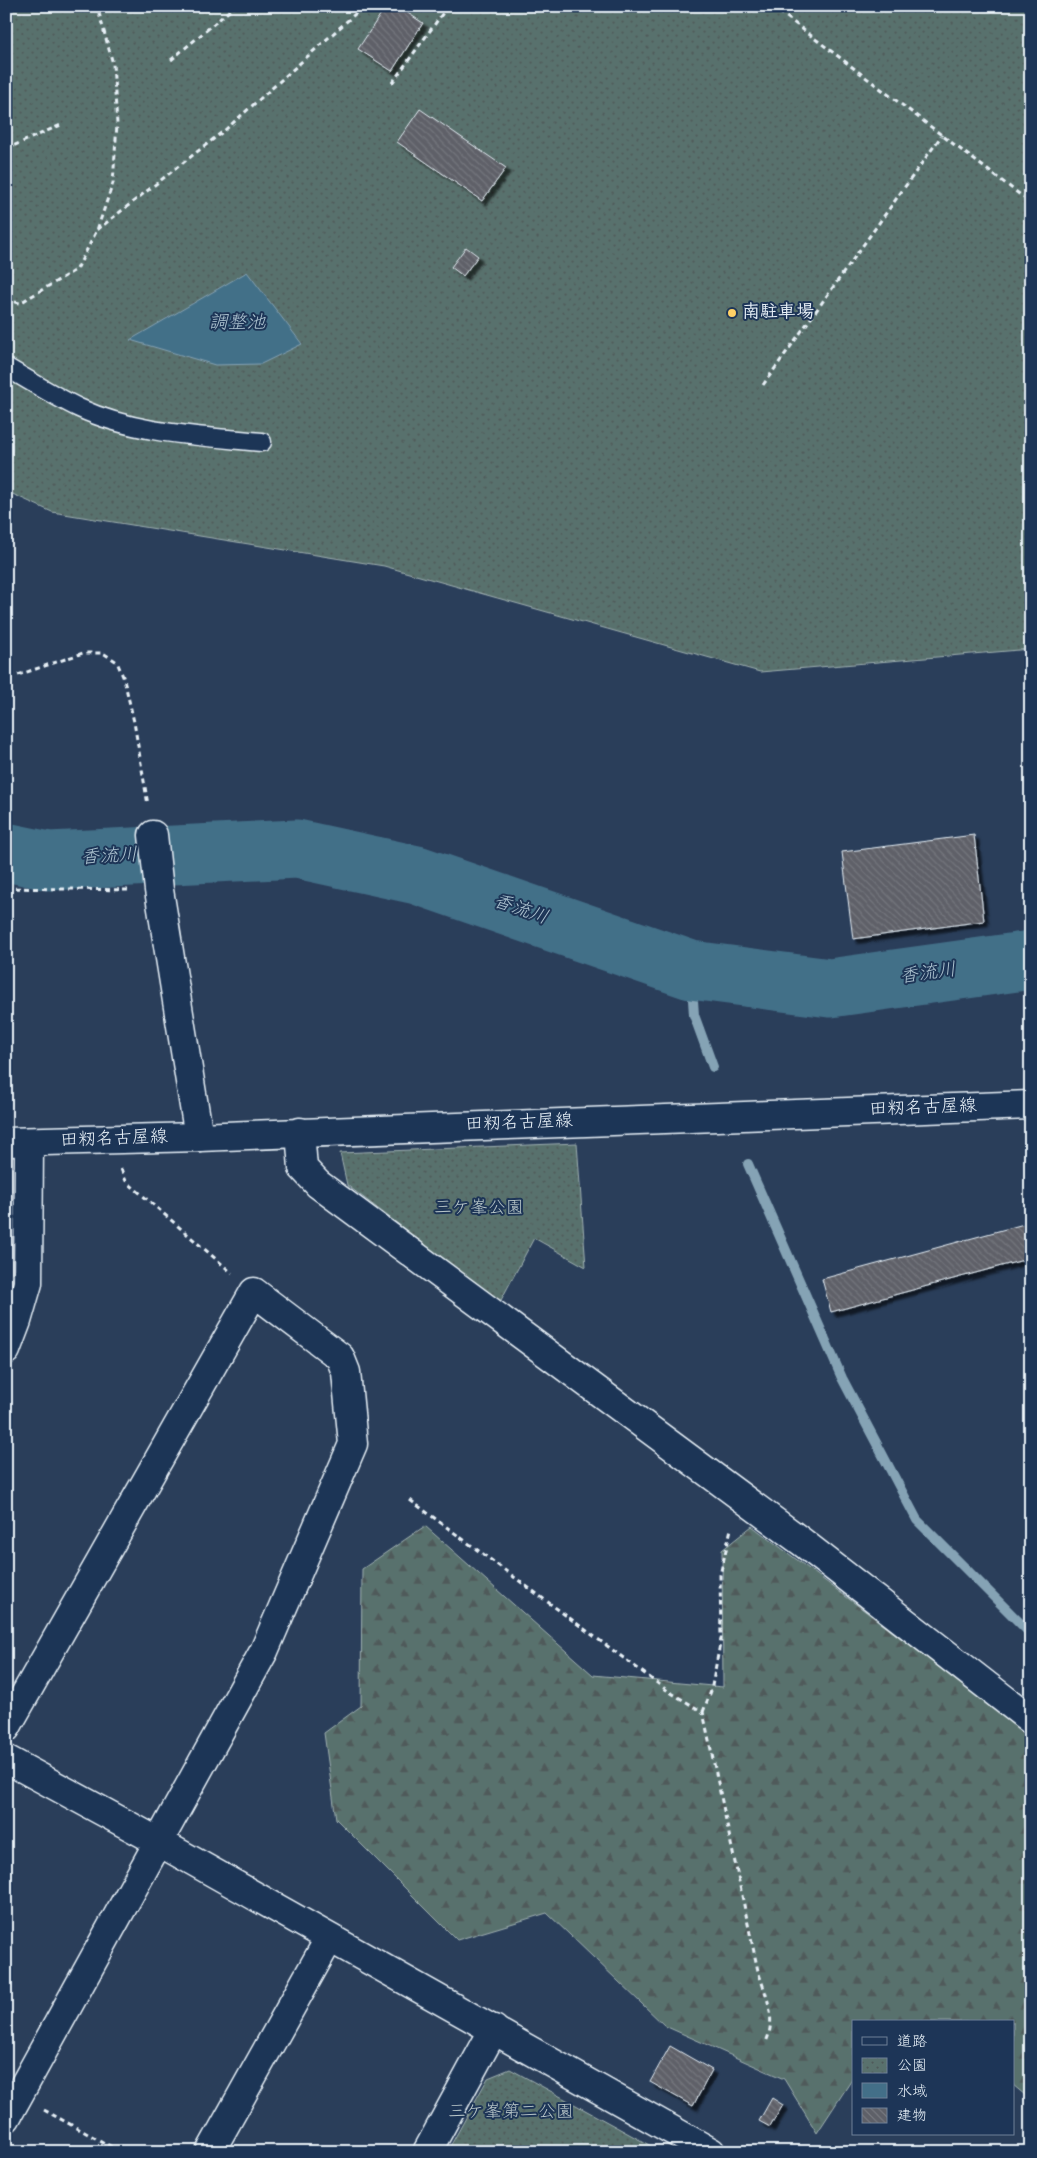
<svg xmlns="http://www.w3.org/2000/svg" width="1037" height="2158" viewBox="0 0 1037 2158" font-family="Dekko,'Klee One',sans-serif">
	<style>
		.forest { fill: url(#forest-firs); stroke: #a0b1b2 }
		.park { fill: url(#park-dots); stroke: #a0b1b2 }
		.water { fill: #436f88; stroke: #85a3b5 }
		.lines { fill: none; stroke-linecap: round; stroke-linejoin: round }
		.stream { stroke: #85a3b5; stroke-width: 10 }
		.river { stroke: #436f88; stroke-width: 59 }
		.building { fill: url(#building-back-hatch); stroke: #e8f1f8; filter: url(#shadow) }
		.service-casing { stroke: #e8f1f8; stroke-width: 21 }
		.minor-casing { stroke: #e8f1f8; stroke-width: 31 }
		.secondary-casing { stroke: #e8f1f8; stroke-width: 31 }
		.path { stroke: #e8f1f8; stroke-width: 3; stroke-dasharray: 5 4; stroke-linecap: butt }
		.service { stroke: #1d3557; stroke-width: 18 }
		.minor { stroke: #1d3557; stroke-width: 28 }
		.secondary { stroke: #1d3557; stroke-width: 28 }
		.path-bridge { stroke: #e8f1f8; stroke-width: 3; stroke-dasharray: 5 4; stroke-linecap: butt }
		.poi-dot { fill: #ffd166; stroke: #1d3557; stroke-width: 2 }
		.labels { text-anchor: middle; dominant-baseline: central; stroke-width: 4; stroke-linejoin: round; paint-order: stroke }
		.poi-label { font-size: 18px; font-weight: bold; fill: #e8f1f8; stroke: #1d3557; text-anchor: start }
		.street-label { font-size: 18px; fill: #e8f1f8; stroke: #1d3557 }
		.park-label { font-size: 18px; fill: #b6c4c7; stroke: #1d3557 }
		.water-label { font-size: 19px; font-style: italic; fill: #aec4d1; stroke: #1d3557 }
	</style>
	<defs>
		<pattern id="forest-firs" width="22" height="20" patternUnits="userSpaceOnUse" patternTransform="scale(1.25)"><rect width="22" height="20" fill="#59716d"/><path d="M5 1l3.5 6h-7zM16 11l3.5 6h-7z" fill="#4f5a5a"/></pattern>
		<pattern id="park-dots" width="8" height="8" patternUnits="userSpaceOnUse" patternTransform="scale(1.25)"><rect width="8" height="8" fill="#59716d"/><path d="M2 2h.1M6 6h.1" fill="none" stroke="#4f5a5a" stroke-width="1.8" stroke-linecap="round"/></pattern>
		<pattern id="building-back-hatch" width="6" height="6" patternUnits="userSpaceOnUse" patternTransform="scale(1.25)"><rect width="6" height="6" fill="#5e6068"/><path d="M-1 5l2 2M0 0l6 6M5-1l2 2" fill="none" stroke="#75777e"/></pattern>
		<filter id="shadow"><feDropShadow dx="4.5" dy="4.5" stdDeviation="1" flood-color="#0009"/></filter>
	</defs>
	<rect width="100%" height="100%" fill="#2a3e5a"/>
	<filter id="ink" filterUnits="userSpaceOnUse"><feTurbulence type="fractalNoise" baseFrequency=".02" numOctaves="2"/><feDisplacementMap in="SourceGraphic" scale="10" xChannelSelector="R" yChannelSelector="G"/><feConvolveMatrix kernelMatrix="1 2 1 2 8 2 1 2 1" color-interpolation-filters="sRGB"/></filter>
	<g filter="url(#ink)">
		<polygon class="forest" points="425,1526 593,1675 723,1687 722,1550 752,1526 1031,1736 1031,2100 1013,2085 1013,2022 853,2022 853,2078 817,2133 784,2079 665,2026 547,1913 457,1940 336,1819 324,1733 361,1706 362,1569"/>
		<g class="park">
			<polygon points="6,6 1031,6 1031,649 760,672 384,566 52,512 6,491"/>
			<polygon points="577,1143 586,1267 534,1238 500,1302 347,1185 340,1153"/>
			<polygon points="510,2069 662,2152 447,2152 488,2078"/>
		</g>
		<polygon class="water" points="247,272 302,344 261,364 215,365 130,340"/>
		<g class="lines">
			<g class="stream">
				<polyline points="691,970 694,1015 713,1067"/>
				<polyline points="748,1164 842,1378 917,1520 1031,1634"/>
			</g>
			<polyline class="river" points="6,852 49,861 297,849 417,875 691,970 830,988 1031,960"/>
		</g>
		<g class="building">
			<polygon points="386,6 397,6 423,23 392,71 358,49"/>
			<polygon points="420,109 506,168 482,201 397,142"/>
			<polygon points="466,247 478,256 463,276 451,267"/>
			<polygon points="974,835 984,921 853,939 842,852"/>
			<polygon points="1024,1224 1031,1258 831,1312 822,1279"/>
			<polygon points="670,2046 712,2070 693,2106 650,2082"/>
			<polygon points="772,2098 783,2105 770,2127 759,2121"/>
		</g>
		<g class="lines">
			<defs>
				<path id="service" d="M6,367C30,381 54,396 79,408C135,434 201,436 262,442"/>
				<g id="minor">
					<polyline points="153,835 159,890 199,1137"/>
					<polyline points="300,1132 303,1168 318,1184 802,1542 1031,1720"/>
					<polyline points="6,1350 17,1321 28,1283 29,1142"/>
					<polyline points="6,1728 254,1292 340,1357 346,1372 353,1444 264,1651 6,2118"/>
					<polyline points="6,1759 159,1842 711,2152"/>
					<polyline points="210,2152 329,1939"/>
					<polyline points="427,2152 494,2029"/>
				</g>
				<polyline id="secondary" points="6,1142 199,1137 1031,1105"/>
			</defs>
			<use href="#service" class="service-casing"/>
			<use href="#minor" class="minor-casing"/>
			<use href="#secondary" class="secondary-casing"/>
			<g class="path">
				<polyline points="772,6 1031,203"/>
				<polyline points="171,60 235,6"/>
				<polyline points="392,83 448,6"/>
				<polyline points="6,149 63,124"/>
				<polyline points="97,230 225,130 364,6"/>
				<polyline points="6,300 20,303 77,269"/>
				<polyline points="763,385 942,135"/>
				<polyline points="18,675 83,653 103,653 117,662 124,679 134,722 148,805"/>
				<polyline points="6,888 128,890"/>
				<polyline points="121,1169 126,1181 232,1273"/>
				<path d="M410,1500L668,1691L703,1712L758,1971C766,1996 777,2017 766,2042"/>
				<polyline points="703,1712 711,1691 721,1639 720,1575 731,1529"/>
				<polyline points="44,2110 121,2152"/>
			</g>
			<use href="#service" class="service"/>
			<use href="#minor" class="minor"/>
			<use href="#secondary" class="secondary"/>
			<polyline class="path-bridge" points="77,269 97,230 113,183 117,124 113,64 97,6"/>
		</g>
	</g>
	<circle class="poi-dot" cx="732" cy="313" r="5"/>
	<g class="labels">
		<g class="poi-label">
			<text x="742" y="313">南駐車場</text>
		</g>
		<g class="street-label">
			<text transform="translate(923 1109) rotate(-2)">田籾名古屋線</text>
			<text transform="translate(519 1124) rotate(-2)">田籾名古屋線</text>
			<text transform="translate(114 1140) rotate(-2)">田籾名古屋線</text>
		</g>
		<g class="park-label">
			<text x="479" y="1209">三ケ峯公園</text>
			<text x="511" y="2113">三ケ峯第二公園</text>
		</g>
		<g class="water-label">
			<text x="237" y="324">調整池</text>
			<text transform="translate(109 858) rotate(-3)">香流川</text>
			<text transform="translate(520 911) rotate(19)">香流川</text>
			<text transform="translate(928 975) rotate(-8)">香流川</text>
		</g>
	</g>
	<rect width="1037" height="2158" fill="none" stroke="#1d3557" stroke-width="25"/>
	<rect x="12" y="12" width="1012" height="2133" fill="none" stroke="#e8f1f8" stroke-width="2" filter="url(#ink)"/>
	<rect x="852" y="2020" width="162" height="115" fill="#1d3557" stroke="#6e8097"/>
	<rect x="862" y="2037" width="25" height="8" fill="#1d3557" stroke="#6e8097"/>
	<text x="897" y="2046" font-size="15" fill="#e8f1f8">道路</text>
	<rect x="862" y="2058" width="25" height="15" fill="url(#park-dots)" stroke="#6e8097"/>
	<text x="897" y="2070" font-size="15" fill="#e8f1f8">公園</text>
	<rect x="862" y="2083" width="25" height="15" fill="#436f88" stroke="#6e8097"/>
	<text x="897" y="2096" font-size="15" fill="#e8f1f8">水域</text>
	<rect x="862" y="2108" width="25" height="15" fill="url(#building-back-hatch)" stroke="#6e8097"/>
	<text x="897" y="2120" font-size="15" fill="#e8f1f8">建物</text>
</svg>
